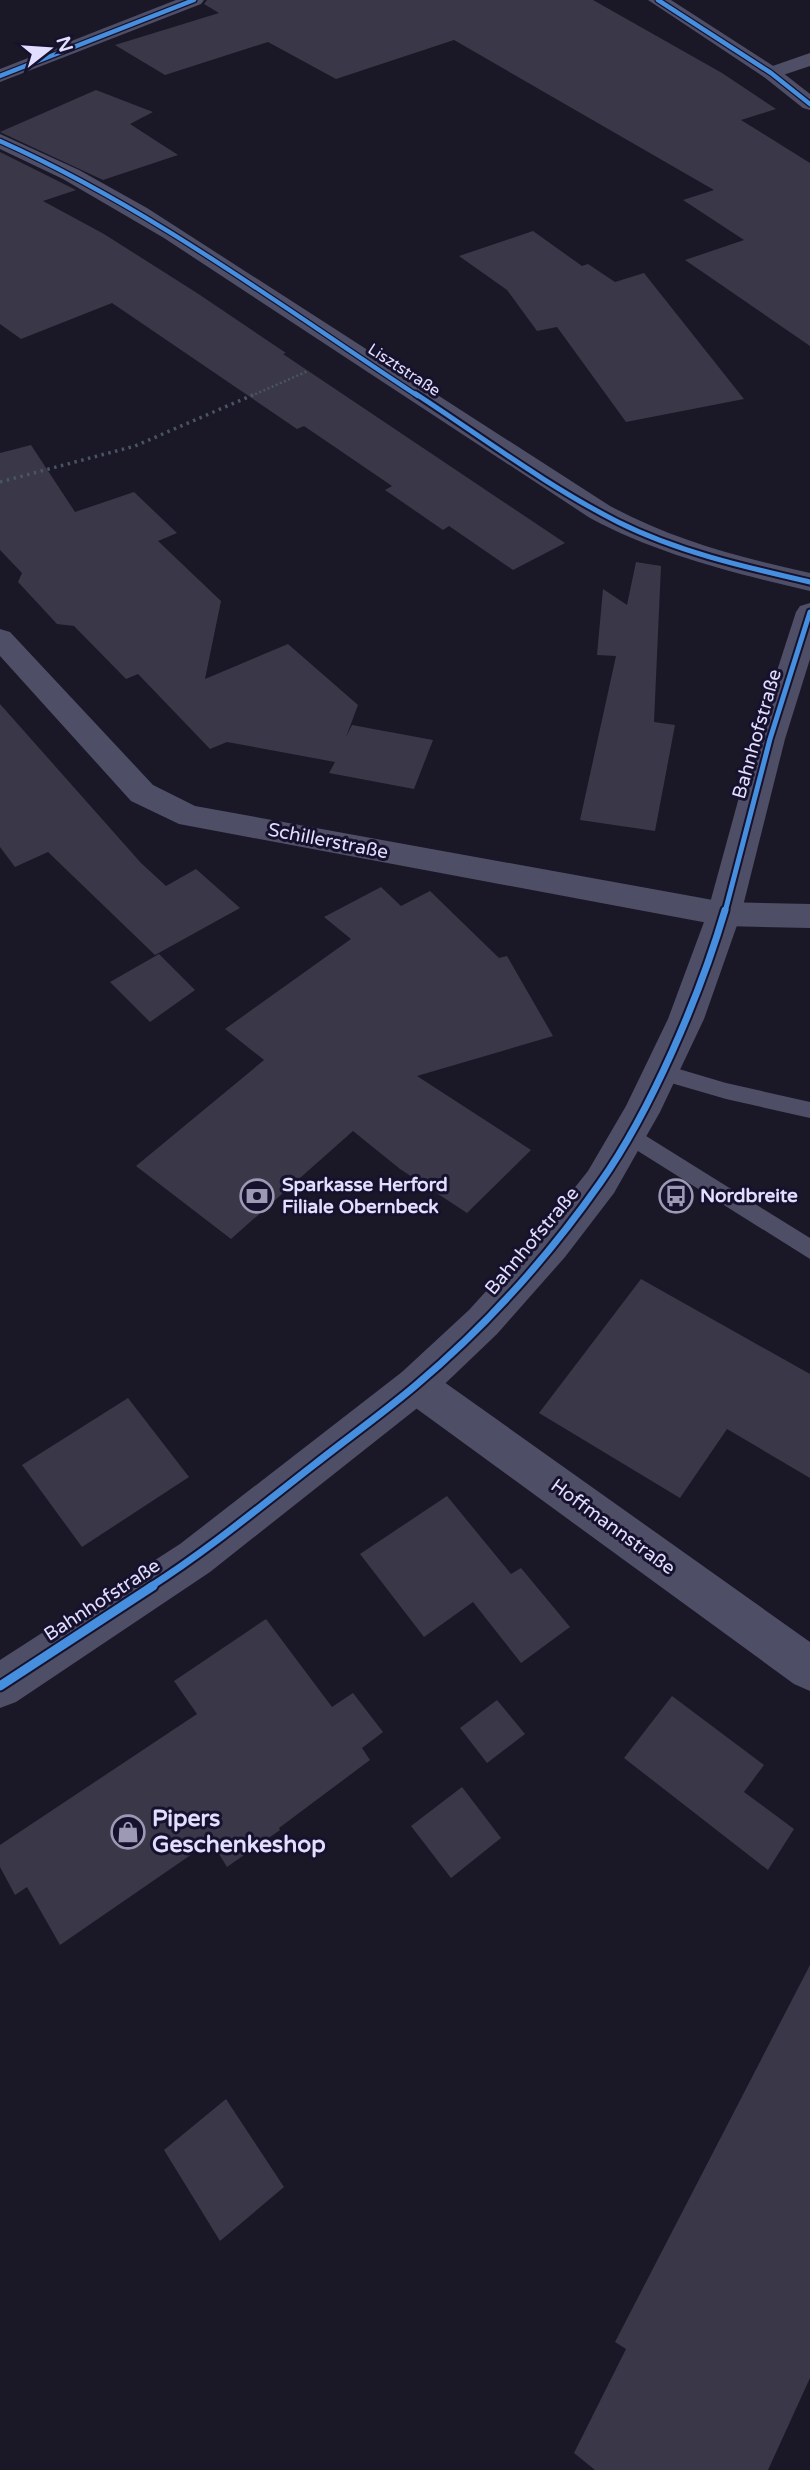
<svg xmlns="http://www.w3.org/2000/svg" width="810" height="2470" viewBox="0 0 810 2470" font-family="'Varela Round',sans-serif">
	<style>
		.building { fill: #393748 }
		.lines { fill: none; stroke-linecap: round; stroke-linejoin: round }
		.path-far1 { stroke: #485564; stroke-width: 2.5; stroke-dasharray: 2 2.5; stroke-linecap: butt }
		.path { stroke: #485564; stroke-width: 3.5; stroke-dasharray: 2.5 4.5; stroke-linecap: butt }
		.service { fill: #4f4e67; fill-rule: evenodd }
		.minor { fill: #4f4e67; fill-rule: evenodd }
		.tertiary { fill: #4f4e67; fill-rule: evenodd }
		.cycleway-far3-casing { stroke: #16122d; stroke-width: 7 }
		.cycleway-far2-casing { stroke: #16122d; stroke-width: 9 }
		.cycleway-far1-casing { stroke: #16122d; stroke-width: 11 }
		.cycleway-casing { stroke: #16122d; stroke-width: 13 }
		.cycleway-far3 { stroke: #468fdf; stroke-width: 4.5 }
		.cycleway-far2 { stroke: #468fdf; stroke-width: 5 }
		.cycleway-far1 { stroke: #468fdf; stroke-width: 7 }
		.cycleway { stroke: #468fdf; stroke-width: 9 }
		.labels { text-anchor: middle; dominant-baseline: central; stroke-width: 6; stroke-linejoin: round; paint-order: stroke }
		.far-street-label { font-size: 16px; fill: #e1deff; stroke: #16122d }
		.street-label { font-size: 19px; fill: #e1deff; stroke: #16122d }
		.poi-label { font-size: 19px; font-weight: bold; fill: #e1deff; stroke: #16122d; text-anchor: start }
		.near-poi-label { font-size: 23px; font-weight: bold; fill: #e1deff; stroke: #16122d; text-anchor: start }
	</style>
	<rect width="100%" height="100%" fill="#1a1827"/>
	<g class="building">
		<polygon points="207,0 593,0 722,73 776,109 741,120 810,163 810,346 685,260 744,240 683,200 714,190 454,40 336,79 268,42 165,75 115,45 219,13 204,4"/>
		<polygon points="96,90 153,112 130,124 178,155 103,180 0,132"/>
		<polygon points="0,152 76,190 43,201 104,234 197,293 286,353 283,354 565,543 513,570 449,526 443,530 385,490 392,486 304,426 297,429 112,303 21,339 0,324"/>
		<polygon points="533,231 582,266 588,264 615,282 644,273 744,399 626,422 557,327 537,331 507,290 459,256"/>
		<polygon points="31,445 75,512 134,492 177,533 158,541 221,601 205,679 288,644 358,705 346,737 352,725 433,740 414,789 329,773 335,762 227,742 210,749 138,674 126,679 74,626 57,624 18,582 22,573 0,550 0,453"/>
		<polygon points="636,562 661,566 654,722 675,725 655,831 580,820 616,656 597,655 603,589 627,605"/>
		<polygon points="0,704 141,863 166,886 196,869 240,908 155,955 48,852 15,867 0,847"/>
		<polygon points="381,887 401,906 430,891 499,958 507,956 553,1036 417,1076 531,1150 467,1213 400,1169 353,1131 231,1239 136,1166 264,1060 225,1029 351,939 324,917"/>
		<polygon points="159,954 195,990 150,1022 110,982"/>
		<polygon points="641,1279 810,1374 810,1478 727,1429 680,1498 539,1413"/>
		<polygon points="128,1398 189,1477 82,1547 22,1465"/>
		<polygon points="447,1496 511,1574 521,1568 570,1627 521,1663 473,1602 424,1637 360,1554"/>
		<polygon points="266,1619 332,1707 353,1693 383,1732 362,1748 370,1760 279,1828 280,1830 227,1867 211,1841 60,1945 27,1887 15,1895 0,1867 0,1845 197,1714 174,1681"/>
		<polygon points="672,1696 764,1765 744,1792 794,1829 768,1870 624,1758"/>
		<polygon points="497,1700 525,1734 487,1763 460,1728"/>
		<polygon points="462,1787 501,1838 451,1878 411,1826"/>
		<polygon points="810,1965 810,2378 768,2470 595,2470 574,2453 626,2349 615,2342"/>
		<polygon points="226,2099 284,2187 220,2241 164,2150"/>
	</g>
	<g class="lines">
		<polyline class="path-far1" points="251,396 308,371"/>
		<polyline class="path" points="0,482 135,446 255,394"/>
		<g class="service">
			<polygon points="662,1064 726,1083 810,1102 810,1118 726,1099 654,1078 651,1072 654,1066"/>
			<polygon points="630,1126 810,1238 810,1259 622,1141 619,1135 622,1129"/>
		</g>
		<g class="minor">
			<polygon points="176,0 204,0 201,4 0,82 0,69"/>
			<polygon points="810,53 810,66 771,79 764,77 761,73 764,69"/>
			<path d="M0,134L79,170L147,208L610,506C673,540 741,558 810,573V591C734,573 659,555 590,518L164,238L63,179L0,149Z"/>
			<polygon points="0,629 10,632 153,785 195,806 724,902 810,904 810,928 724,926 179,824 131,801 0,656"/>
			<polygon points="416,1367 430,1372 810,1642 810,1691 794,1684 402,1398 396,1385 402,1372"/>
		</g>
		<g class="tertiary">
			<polygon points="648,0 671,0 778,69 810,94 810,110 803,108 764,77"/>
			<polygon points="810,603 810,659 785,739 741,914 704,1019 660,1112 614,1193 565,1257 497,1334 430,1398 210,1572 16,1702 0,1708 0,1660 180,1544 402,1372 469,1310 537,1235 588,1171 626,1106 668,1019 707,914 755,739 796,612 800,606"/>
		</g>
		<defs>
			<g id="cycleway-far3">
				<polyline points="658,0 771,73 810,104"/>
				<polyline points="0,76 194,0"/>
				<path d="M0,141C150,208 282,307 418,396"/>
			</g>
			<g id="cycleway-far2">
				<path d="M416,394C482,437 547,486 618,522C678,552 745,567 810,582"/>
				<polyline points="725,912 770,739 810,612"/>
			</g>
			<path id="cycleway-far1" d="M150,1587C208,1550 261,1506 315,1464C348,1438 383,1413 415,1386C484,1328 548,1257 600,1183C651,1111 700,995 725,910"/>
			<polyline id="cycleway" points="0,1686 153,1586"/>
		</defs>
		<use href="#cycleway-far3" class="cycleway-far3-casing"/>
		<use href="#cycleway-far2" class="cycleway-far2-casing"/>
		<use href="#cycleway-far1" class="cycleway-far1-casing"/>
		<use href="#cycleway" class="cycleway-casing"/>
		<use href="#cycleway-far3" class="cycleway-far3"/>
		<use href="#cycleway-far2" class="cycleway-far2"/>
		<use href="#cycleway-far1" class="cycleway-far1"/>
		<use href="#cycleway" class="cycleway"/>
	</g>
	<defs>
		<symbol id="bank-ring" viewBox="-11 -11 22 22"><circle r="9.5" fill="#16122d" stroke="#9b99b3" stroke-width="1.5"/><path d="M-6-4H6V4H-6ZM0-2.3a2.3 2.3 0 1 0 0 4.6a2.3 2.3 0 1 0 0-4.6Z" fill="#9b99b3"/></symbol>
		<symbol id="bus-ring" viewBox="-11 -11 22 22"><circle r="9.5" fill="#16122d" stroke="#9b99b3" stroke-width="1.5"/><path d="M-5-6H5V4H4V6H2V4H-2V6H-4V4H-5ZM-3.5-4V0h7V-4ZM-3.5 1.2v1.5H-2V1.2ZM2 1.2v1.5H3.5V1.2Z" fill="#9b99b3"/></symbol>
		<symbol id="shop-ring" viewBox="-11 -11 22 22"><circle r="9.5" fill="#16122d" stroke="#9b99b3" stroke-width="1.5"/><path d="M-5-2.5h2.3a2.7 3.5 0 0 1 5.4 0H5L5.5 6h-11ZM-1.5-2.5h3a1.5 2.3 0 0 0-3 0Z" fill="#9b99b3"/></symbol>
	</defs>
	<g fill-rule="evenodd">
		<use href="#bank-ring" x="238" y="1177" width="38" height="38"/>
		<use href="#bus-ring" x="657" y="1177" width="38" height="38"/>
		<use href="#shop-ring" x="109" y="1813" width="38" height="38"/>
	</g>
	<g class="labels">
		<g class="far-street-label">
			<text transform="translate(404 370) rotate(33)">Lisztstraße</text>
		</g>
		<g class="street-label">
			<text transform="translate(757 734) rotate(-74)">Bahnhofstraße</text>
			<text transform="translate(328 841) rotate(11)">Schillerstraße</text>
			<text transform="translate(532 1241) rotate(-50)">Bahnhofstraße</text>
			<text transform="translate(613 1527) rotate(36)">Hoffmannstraße</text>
			<text transform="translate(102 1600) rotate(-33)">Bahnhofstraße</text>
		</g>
		<g class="poi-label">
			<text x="282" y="1185">Sparkasse Herford<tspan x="282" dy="22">Filiale Obernbeck</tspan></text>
			<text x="700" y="1196">Nordbreite</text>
		</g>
		<g class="near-poi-label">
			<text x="152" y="1819">Pipers<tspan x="152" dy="26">Geschenkeshop</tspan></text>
		</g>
	</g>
	<g transform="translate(49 49) rotate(73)" stroke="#16122d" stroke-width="5" paint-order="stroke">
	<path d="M0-5L12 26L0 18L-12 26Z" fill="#e1deff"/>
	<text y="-10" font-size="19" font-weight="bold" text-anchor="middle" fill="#e1deff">N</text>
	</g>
</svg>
